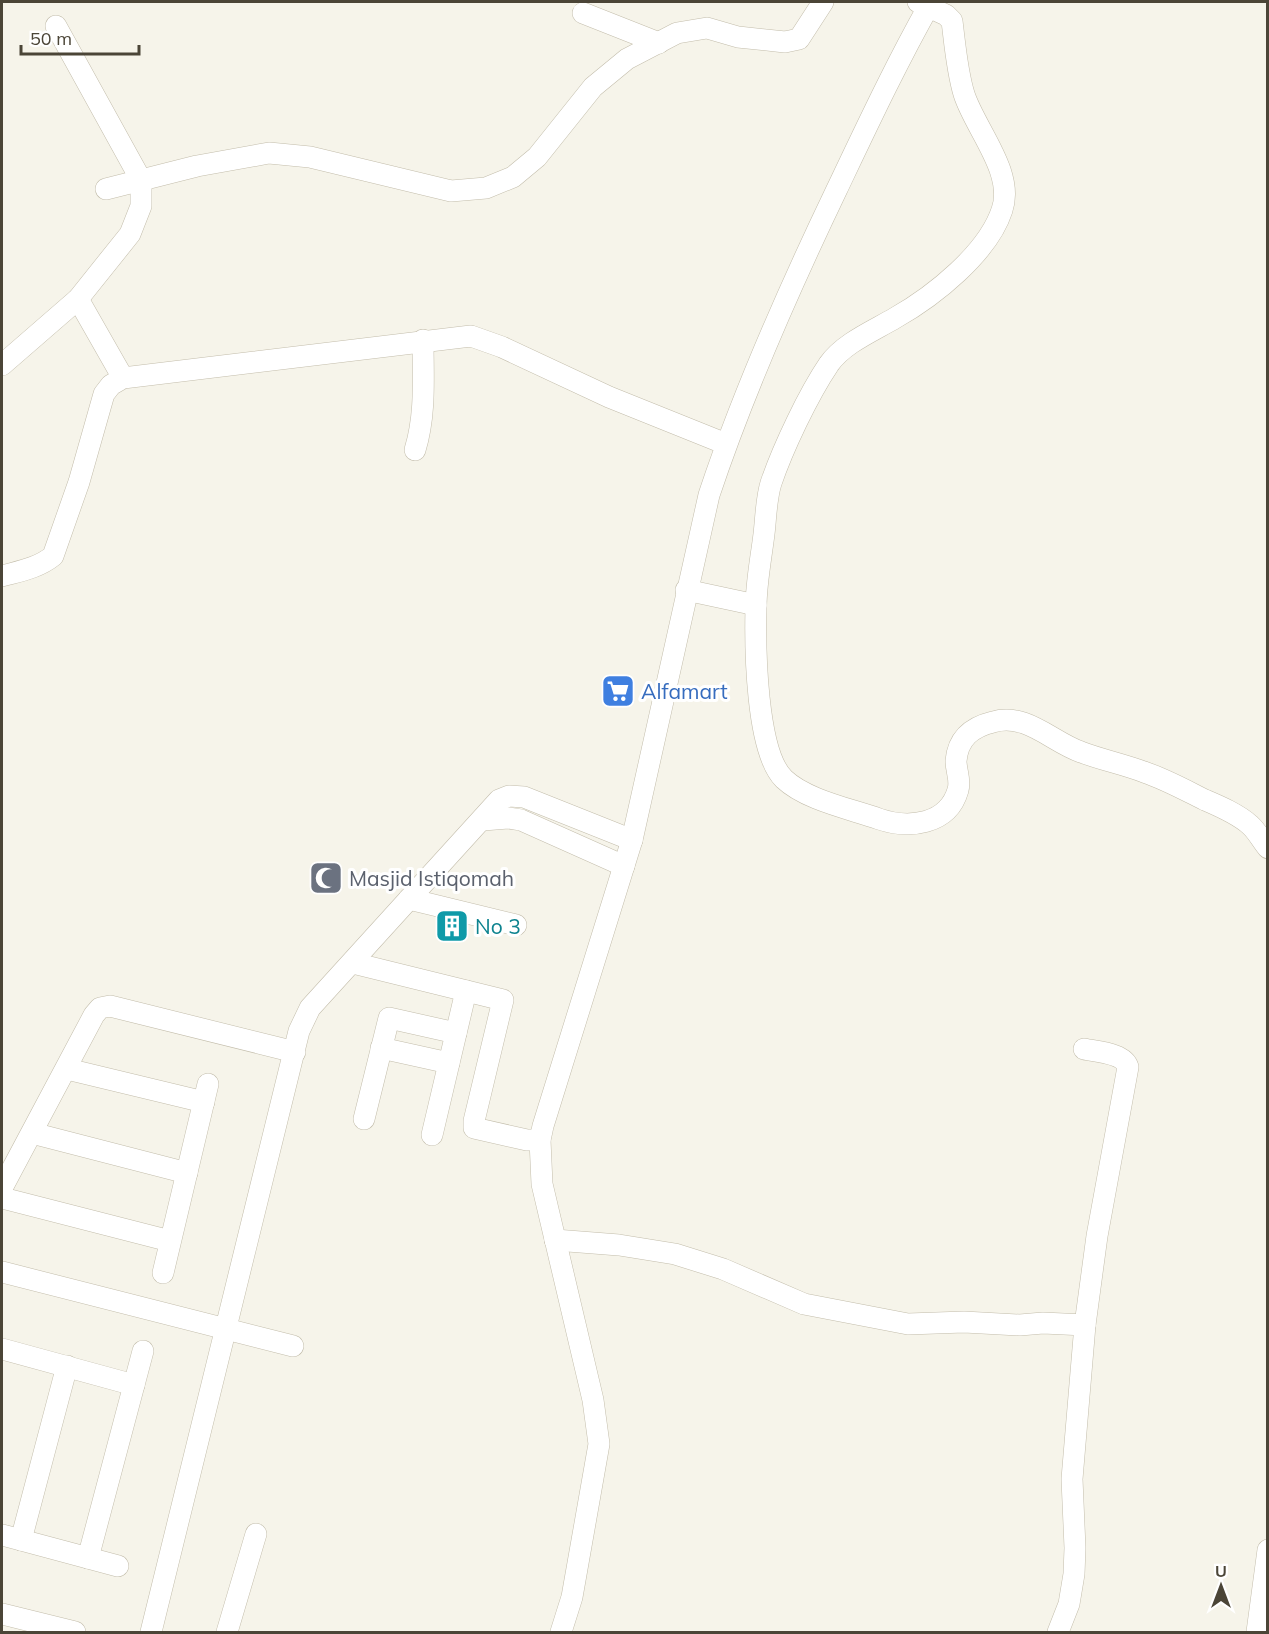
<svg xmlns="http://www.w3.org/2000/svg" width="1269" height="1634" viewBox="0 0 1269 1634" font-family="Mulish,sans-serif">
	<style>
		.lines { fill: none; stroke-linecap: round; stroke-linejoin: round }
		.minor-casing { stroke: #c3bdab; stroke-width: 22 }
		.minor { stroke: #fff; stroke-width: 21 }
		.labels { text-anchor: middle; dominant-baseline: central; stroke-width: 6; stroke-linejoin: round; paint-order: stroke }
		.shop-label { font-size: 21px; fill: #366cbe; stroke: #fff; text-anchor: start }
		.worship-label { font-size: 21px; fill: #5b616d; stroke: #fff; text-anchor: start }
		.culture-label { font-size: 21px; fill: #0d838f; stroke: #fff; text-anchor: start }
	</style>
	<rect width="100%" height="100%" fill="#f6f4ea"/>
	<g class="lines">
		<defs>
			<g id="minor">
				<path d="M918,2L946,15L952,21C955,45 957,71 964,94C975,129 1015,172 1002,210C988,253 934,296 895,318C873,331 844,343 829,364C808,395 783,448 771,483C766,499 766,518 764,534C761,559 756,583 756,608C755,647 756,752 784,779C806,800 851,809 879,819C909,829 948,825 958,790C961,780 956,771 956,761C958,738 972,727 993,722C1026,712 1052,742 1081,752C1102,760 1123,764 1144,772C1165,779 1185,790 1205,800C1219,806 1238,814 1250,825C1257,831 1262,841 1268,848"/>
				<polyline points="583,13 659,43"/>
				<polyline points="106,189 197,166 269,153 310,157 451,191 486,188 513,177 537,157 593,87 627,59 677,33 707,28 738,37 785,42 799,39 823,2"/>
				<polyline points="78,299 123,378"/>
				<polyline points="2,365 78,299 130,234 141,206 141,180 56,26"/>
				<path d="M415,450C426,414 423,377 423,340"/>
				<path d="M2,576C20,571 38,568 53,556L79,482L104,394L111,385L123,378L471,336L502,347L609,397L726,444"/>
				<polyline points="686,590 756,605"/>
				<polyline points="483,820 508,818 521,820 624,866"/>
				<polyline points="409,899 516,925"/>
				<polyline points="353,963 503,1000 474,1121 474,1128 527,1140 540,1140"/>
				<polyline points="381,1048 449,1063"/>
				<path d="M1084,1049C1097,1052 1124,1053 1128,1067L1097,1236L1085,1325"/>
				<polyline points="67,1069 204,1102"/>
				<polyline points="364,1119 389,1018 456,1033"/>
				<polyline points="32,1133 187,1173"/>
				<polyline points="432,1135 466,991"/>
				<polyline points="2,1188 94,1015 100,1008 110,1006 295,1052"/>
				<polyline points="2,1198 170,1241"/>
				<polyline points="555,1240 619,1245 675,1254 723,1269 804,1304 908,1324 964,1322 1020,1325 1043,1323 1085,1325 1072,1479 1075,1548 1074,1574 1069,1604 1058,1632"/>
				<polyline points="2,1272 293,1346"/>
				<polyline points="163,1273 208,1084"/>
				<polyline points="2,1349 134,1385"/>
				<polyline points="2,1535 118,1566"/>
				<polyline points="21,1540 67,1366"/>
				<polyline points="88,1558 143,1351"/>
				<polyline points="2,1614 75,1632"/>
				<polyline points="151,1632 299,1031 310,1008 499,800 509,796 524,797 632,840"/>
				<polyline points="227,1632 256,1534"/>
				<path d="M561,1632L572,1597L599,1444L593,1400L542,1184L540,1140L543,1126L632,840L709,495C744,390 789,289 837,189C867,126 897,62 931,2"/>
				<polyline points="1257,1632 1268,1550"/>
			</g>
		</defs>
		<use href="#minor" class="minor-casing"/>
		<use href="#minor" class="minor"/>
	</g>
	<defs>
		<symbol id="supermarket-square" viewBox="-11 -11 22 22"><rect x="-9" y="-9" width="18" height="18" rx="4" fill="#3f7fe0" stroke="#fff"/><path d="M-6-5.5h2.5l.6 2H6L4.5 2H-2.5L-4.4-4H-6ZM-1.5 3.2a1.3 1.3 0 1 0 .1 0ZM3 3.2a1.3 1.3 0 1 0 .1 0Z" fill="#fff"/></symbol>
		<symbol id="mosque-square" viewBox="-11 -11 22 22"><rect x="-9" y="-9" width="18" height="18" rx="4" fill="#6b7280" stroke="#fff"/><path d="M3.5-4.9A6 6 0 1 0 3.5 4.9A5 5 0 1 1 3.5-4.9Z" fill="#fff"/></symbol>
		<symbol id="building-square" viewBox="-11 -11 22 22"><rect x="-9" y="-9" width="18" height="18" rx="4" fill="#0f9aa8" stroke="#fff"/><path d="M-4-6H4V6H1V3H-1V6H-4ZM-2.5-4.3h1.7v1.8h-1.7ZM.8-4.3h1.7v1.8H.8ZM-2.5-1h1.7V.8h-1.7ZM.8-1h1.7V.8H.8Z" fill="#fff"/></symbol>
	</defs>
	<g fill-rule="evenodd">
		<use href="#supermarket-square" x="599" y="672" width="38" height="38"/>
		<use href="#mosque-square" x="307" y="859" width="38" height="38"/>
		<use href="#building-square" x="433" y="907" width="38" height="38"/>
	</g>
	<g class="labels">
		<g class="shop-label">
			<text x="641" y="691">Alfamart</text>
		</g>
		<g class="worship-label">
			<text x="349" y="878">Masjid Istiqomah</text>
		</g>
		<g class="culture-label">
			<text x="475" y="926">No 3</text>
		</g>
	</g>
	<rect width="1269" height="1634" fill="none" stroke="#4b4537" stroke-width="6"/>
	<g transform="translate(1221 1586)" stroke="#ffffff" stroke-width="4.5" paint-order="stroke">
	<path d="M0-4.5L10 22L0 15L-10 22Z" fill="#4b4537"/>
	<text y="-9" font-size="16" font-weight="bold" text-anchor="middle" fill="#4b4537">U</text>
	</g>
	<path d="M21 45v9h118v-9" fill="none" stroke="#4b4537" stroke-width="3"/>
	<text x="30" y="45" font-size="18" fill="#4b4537" stroke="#ffffff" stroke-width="4.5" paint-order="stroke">50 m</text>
</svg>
